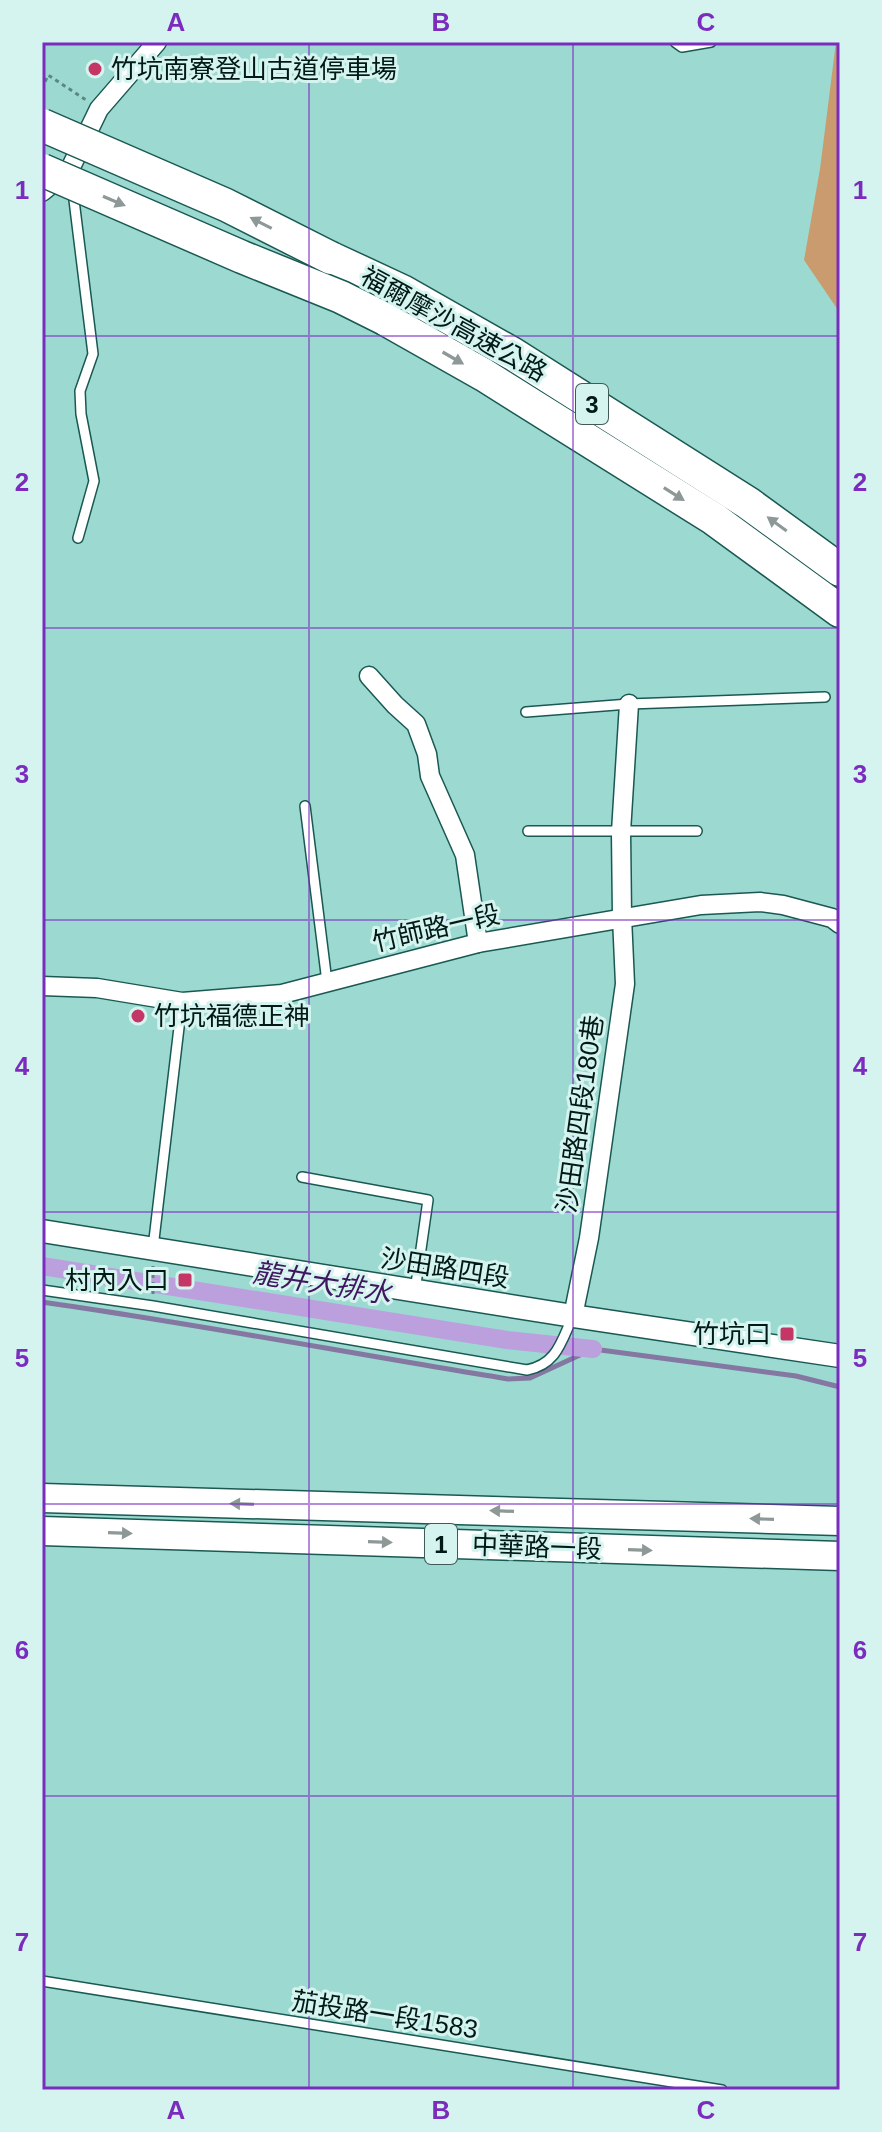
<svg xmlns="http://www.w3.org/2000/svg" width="882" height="2132" viewBox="0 0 882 2132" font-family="Helvetica,'Noto Sans TC',sans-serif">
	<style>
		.green { fill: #c99b6e }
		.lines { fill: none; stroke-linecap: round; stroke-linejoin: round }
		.stream { stroke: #8478a2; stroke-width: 5 }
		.canal { stroke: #bca0de; stroke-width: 18 }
		.service-casing { stroke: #195952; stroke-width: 12 }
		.minor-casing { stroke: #195952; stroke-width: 21 }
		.tertiary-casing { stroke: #195952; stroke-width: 25 }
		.primary-casing { stroke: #195952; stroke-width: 31 }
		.motorway-casing { stroke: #195952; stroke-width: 35 }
		.path { stroke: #5a8781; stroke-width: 3; stroke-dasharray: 4 4; stroke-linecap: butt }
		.service { stroke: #fff; stroke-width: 9 }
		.minor { stroke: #fff; stroke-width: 18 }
		.tertiary { stroke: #fff; stroke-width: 22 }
		.primary { stroke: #fff; stroke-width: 28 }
		.motorway { stroke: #fff; stroke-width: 32 }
		.motorway-bridge-casing { stroke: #195952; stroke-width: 35; stroke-linecap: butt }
		.motorway-bridge { stroke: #fff; stroke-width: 32 }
		.oneway { fill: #8d9897 }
		.grid { fill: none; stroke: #7b2cbf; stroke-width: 2; stroke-opacity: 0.55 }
		.poi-dot { fill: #c33665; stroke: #d5f4ef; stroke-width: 3 }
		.labels { text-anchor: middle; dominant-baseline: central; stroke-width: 6; stroke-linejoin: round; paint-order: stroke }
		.shield { fill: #d5f4ef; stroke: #415b58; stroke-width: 2 }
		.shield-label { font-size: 24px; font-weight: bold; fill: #021a17 }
		.poi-label { font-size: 26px; fill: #021a17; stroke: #d5f4ef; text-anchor: start }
		.street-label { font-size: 26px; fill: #021a17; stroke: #d5f4ef }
		.water-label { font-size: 28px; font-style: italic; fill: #3f175f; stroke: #d5f4ef }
		.neatline { fill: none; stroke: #7b2cbf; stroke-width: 3 }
		.grid-label { font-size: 26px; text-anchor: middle; font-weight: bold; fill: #7b2cbf }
	</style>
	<rect width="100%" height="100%" fill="#9cdad1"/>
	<polygon class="green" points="836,42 840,42 840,313 804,260 820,169"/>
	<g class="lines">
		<path class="stream" d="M42,1302C198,1324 353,1354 508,1379L530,1378L593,1349L796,1376L840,1387"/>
		<polyline class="canal" points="42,1266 507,1340 593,1349"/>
		<defs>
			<g id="service">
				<polyline points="675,42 682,47 711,42"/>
				<polyline points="73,192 93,354 80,391 81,414 94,481 78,538"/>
				<polyline points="526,712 629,704 825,697"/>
				<polyline points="305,806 327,982"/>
				<polyline points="528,831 697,831"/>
				<polyline points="302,1177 428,1200 415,1291"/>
				<polyline points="153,1248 182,1002"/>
				<path d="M42,1290L153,1306L527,1370C557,1364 561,1342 573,1316"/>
				<polyline points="42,1981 722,2090"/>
			</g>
			<g id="minor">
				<polyline points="42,192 70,169 99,109 157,42"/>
				<polyline points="369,676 395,705 416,724 427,754 430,776 465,855 478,943"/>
				<polyline points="42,986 97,988 182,1002 282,994 478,943 701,905 760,902 783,905 832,918 840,924"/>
				<polyline points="573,1316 589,1238 625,984 622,917 621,832 629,704"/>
			</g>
			<polyline id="tertiary" points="42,1231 573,1316 840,1356"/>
			<g id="primary">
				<polyline points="42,1498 840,1521"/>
				<polyline points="42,1531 840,1556"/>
			</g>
			<g id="motorway">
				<polyline points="331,258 402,291 513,354 748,503 840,570"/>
				<polyline points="385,319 484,375 714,519 840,611"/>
			</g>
		</defs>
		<use href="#service" class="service-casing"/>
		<use href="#minor" class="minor-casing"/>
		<use href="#tertiary" class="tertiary-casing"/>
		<use href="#primary" class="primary-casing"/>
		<use href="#motorway" class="motorway-casing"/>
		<g class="path">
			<polyline points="42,89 48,75 86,100"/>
			<polyline points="153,1294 153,1266"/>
		</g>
		<use href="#service" class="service"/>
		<use href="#minor" class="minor"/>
		<use href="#tertiary" class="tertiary"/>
		<use href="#primary" class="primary"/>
		<use href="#motorway" class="motorway"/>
		<defs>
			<g id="motorway-bridge">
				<polyline points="42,125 226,205 331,258"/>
				<polyline points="42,170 242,257 341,297 385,319"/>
			</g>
		</defs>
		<use href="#motorway-bridge" class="motorway-bridge-casing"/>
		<use href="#motorway-bridge" class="motorway-bridge"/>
	</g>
	<defs><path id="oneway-solid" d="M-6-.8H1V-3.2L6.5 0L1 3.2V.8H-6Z" transform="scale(2)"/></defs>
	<g class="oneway">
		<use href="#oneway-solid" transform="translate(114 201) rotate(23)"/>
		<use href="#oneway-solid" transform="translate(261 223) rotate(-153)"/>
		<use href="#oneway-solid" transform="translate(453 358) rotate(30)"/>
		<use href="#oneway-solid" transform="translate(674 494) rotate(32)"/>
		<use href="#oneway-solid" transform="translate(777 524) rotate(-144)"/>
		<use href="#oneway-solid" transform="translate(242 1504) rotate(-178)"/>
		<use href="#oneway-solid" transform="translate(502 1511) rotate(-178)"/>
		<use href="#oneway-solid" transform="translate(762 1519) rotate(-178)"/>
		<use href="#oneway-solid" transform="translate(120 1533) rotate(2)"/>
		<use href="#oneway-solid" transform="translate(380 1542) rotate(2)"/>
		<use href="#oneway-solid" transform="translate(640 1550) rotate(2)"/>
	</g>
	<path class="grid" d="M309,42V2090M573,42V2090M42,336H840M42,628H840M42,920H840M42,1212H840M42,1504H840M42,1796H840"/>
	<g class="poi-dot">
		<circle cx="95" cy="69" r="8"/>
		<circle cx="138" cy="1016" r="8"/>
		<rect x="177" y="1272" width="16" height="16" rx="4"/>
		<rect x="779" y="1326" width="16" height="16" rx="4"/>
	</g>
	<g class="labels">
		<g class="shield">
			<rect x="576" y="384" width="32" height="40" rx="6"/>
			<rect x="425" y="1524" width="32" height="40" rx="6"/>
		</g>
		<g class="shield-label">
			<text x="592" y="404">3</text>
			<text x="441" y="1544">1</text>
		</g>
		<g class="poi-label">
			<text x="111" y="69">竹坑南寮登山古道停車場</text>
			<text x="154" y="1016">竹坑福德正神</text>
			<text x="169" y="1280" text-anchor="end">村內入口</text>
			<text x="771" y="1334" text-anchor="end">竹坑口</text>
		</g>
		<g class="street-label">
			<text transform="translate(454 324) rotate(29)">福爾摩沙高速公路</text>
			<text transform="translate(436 928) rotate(-13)">竹師路一段</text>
			<text transform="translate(580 1114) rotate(-82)">沙田路四段180巷</text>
			<text transform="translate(445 1268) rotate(9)">沙田路四段</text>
			<text transform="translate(537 1547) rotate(2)">中華路一段</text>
			<text transform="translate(385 2015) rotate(9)">茄投路一段1583</text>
		</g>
		<g class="water-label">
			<text transform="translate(322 1283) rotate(9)">龍井大排水</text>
		</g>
	</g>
	<rect width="882" height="2132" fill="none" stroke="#d5f4ef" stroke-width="88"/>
	<rect x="44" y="44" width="794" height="2044" class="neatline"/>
	<g class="grid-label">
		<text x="176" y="31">A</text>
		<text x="441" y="31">B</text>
		<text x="706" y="31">C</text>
		<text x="22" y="199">1</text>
		<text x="860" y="199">1</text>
		<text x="22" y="491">2</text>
		<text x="860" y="491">2</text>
		<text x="22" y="783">3</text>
		<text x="860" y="783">3</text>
		<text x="22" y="1075">4</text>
		<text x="860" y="1075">4</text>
		<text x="22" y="1367">5</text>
		<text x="860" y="1367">5</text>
		<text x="22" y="1659">6</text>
		<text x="860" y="1659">6</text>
		<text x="22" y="1951">7</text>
		<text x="860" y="1951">7</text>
		<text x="176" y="2119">A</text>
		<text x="441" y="2119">B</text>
		<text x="706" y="2119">C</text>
	</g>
</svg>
